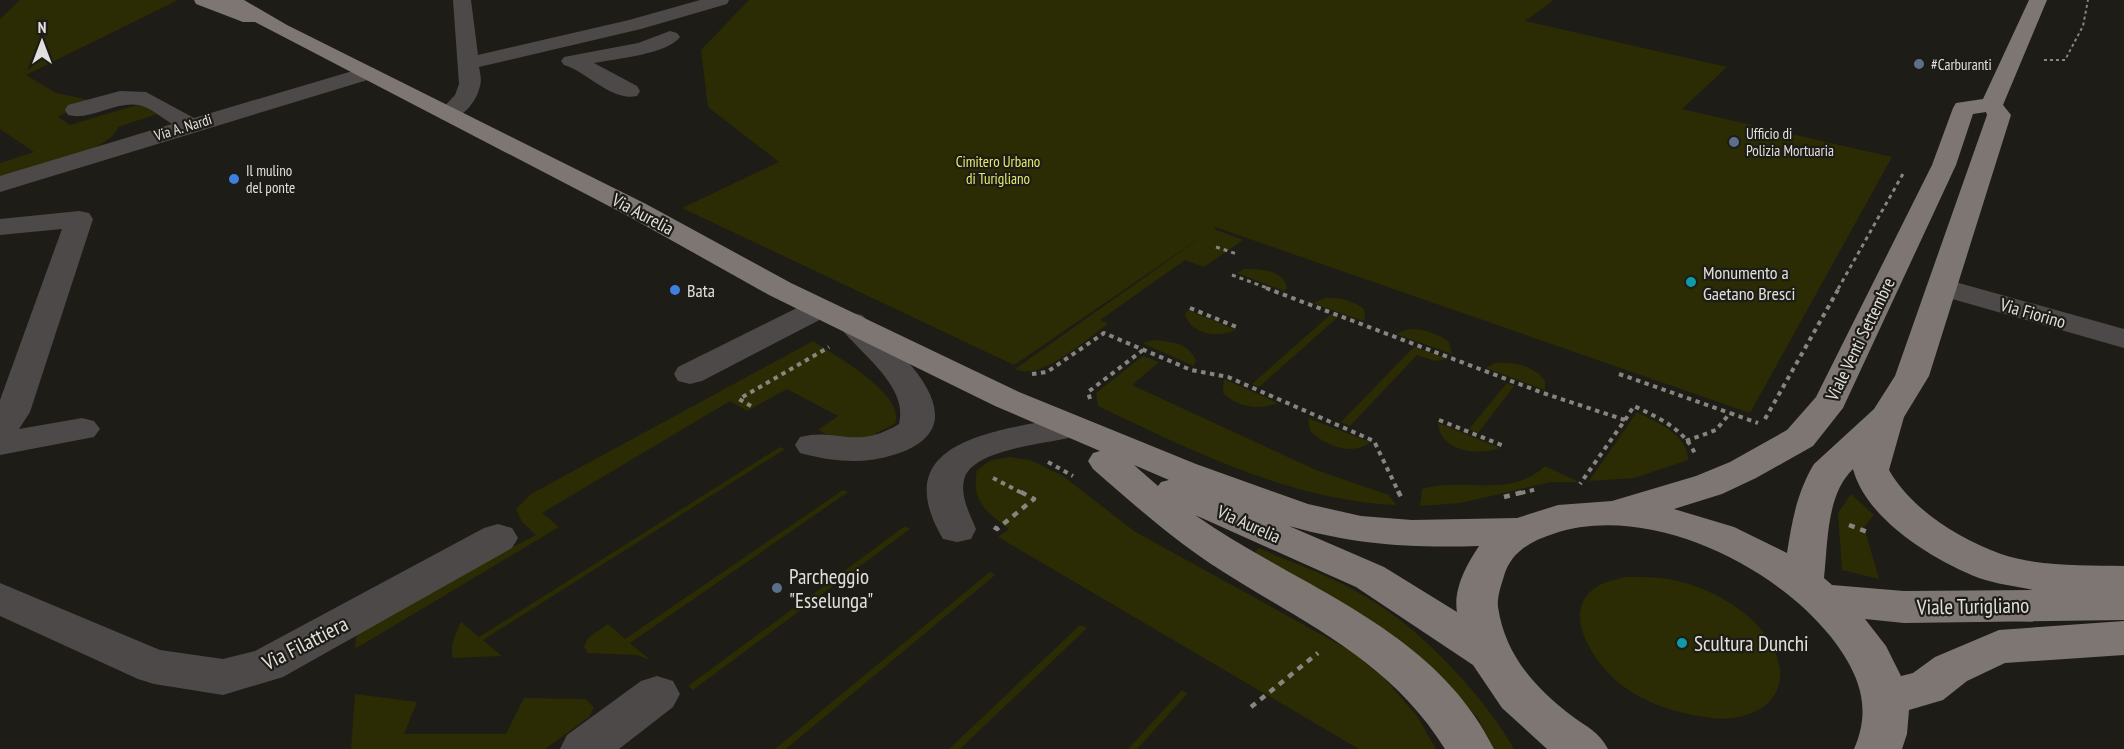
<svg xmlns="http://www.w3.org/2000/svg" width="2124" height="749" viewBox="0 0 2124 749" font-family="'PT Sans Narrow',sans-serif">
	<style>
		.green { fill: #2b2c03 }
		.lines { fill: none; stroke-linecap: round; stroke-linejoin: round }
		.path-far3 { stroke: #878580; stroke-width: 2; stroke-dasharray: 3 3; stroke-linecap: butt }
		.path-far2 { stroke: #878580; stroke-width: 3; stroke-dasharray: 4 4; stroke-linecap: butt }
		.path-far1 { stroke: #878580; stroke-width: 4; stroke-dasharray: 4.5 4.5; stroke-linecap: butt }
		.path { stroke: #878580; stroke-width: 4.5; stroke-dasharray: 6 6; stroke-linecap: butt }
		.minor { fill: #4d4948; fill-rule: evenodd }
		.major { fill: #7e7673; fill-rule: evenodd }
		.service-dot { fill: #5c6f8a; stroke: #1e1c16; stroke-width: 2 }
		.shop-dot { fill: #3f7fe0; stroke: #1e1c16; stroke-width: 2 }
		.culture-dot { fill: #0f9aa8; stroke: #1e1c16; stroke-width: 2 }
		.labels { text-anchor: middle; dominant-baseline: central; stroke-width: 4.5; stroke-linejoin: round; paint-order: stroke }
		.far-poi-label { font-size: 15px; fill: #e1e0dc; stroke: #1e1c16; text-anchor: start }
		.far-street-label { font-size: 15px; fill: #e1e0dc; stroke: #1e1c16 }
		.far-park-label { font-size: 15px; fill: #e6eb6e; stroke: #1e1c16 }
		.street-label { font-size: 18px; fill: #e1e0dc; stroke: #1e1c16 }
		.poi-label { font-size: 18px; fill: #e1e0dc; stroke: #1e1c16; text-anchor: start }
		.near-poi-label { font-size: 21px; fill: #e1e0dc; stroke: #1e1c16; text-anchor: start }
		.near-street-label { font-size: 21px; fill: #e1e0dc; stroke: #1e1c16 }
	</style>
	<rect width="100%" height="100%" fill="#1e1c16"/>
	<g class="green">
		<path d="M20,0H178L26,75L56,93L89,100L58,117L70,125L140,104H145L157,114L118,127C112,151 25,172 0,180V163L34,152L0,129V19Z"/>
		<path d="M749,0H1554L1525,21L1727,67L1682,109L1892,157L1750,413L1215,227L1214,229L1243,240L1204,267L1185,260L1100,320L1108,324C1086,339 1041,382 1015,369L1210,231L1014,365L682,208L779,162L708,107L701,50Z"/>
		<path d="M1244,269C1259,269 1284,269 1287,288L1284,291L1237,273Z"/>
		<path d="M1325,298C1339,297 1352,300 1364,309L1365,319L1363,321L1313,303Z"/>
		<path d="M1188,310L1236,330C1218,338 1191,335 1185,314Z"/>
		<polygon points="1331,314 1338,317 1259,387 1252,384"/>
		<path d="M1409,329C1424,329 1437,333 1449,342L1452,354L1396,334Z"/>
		<path d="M1154,340C1172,342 1187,342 1196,360L1194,366L1142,343Z"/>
		<path d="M813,341C834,355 907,395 895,424L876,433L879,439L834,438L818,430L838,416L787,389L747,411L730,401L542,513L559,527L355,649L357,629L536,535L522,522L516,509L531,494Z"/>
		<polygon points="1414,347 1443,357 1444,360 1435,361 1417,355 1350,426 1341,422"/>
		<path d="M1143,356L1159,362L1132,385L1316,470L1389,495L1396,505C1289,500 1193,451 1098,406L1096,393Z"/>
		<path d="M1495,363C1513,362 1534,365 1545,381V390L1486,368Z"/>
		<path d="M1224,379L1278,403C1258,410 1239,408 1223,393Z"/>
		<polygon points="1507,383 1514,386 1478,433 1469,429"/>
		<path d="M1637,412C1656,422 1688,434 1688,460L1634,478L1589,481Z"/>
		<path d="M1308,418L1370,442C1353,457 1324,445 1310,431Z"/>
		<path d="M1438,423L1500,448C1479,456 1440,452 1438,423Z"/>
		<path d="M780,447L785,449L483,640L502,656L453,658C449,647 456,633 461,622L479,637Z"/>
		<path d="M1010,457L1030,460L1063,476L1134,531L1351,651L1385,679L1417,716L1436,749H1359L998,537L1009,529C986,512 971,501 977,470L991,460Z"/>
		<path d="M1545,466L1579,482H1550L1461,503L1420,506L1422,489C1464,476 1509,500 1545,466Z"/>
		<polygon points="843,490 848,492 630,643 650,660 637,655 588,653 584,647 588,638 608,624 625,639"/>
		<polygon points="1851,494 1874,515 1864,527 1879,579 1842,570 1838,513"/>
		<polygon points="905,526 910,529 693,690 688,686"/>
		<path d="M1258,548C1299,565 1342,580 1379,605C1427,636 1486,699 1514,749H1494L1477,717L1427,666L1254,555Z"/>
		<polygon points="990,572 995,575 786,749 775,749"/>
		<path d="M1626,577C1646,577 1666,577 1685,583C1724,593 1777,628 1780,671C1781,688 1774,700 1760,709C1746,717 1728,720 1712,718C1679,714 1645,704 1619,683C1592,661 1555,605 1604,583C1611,580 1619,579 1626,577Z"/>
		<polygon points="1080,625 1087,628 960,749 949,749"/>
		<polygon points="1182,690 1187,694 1137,749 1128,749"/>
		<polygon points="355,694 417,702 404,734 506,734 524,698 586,699 594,708 589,717 545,749 351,749"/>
	</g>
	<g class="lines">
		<polyline class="path-far3" points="2044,60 2065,60 2083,26 2088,0"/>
		<g class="path-far2">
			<polyline points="1216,247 1237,254"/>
			<polyline points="1232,275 1270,289"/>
			<polyline points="1838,289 1904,172"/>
		</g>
		<g class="path-far1">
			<polyline points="1266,288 1543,393 1625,420 1580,484"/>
			<polyline points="1190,308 1239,328"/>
			<polyline points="1032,374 1047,372 1104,333 1191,370 1228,377 1374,441 1399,493"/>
			<polyline points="1619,374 1730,413"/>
			<polyline points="1090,399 1088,392 1143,350"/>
			<polyline points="751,406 739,399 829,347"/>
			<polyline points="1765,419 1839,288"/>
			<polyline points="1439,420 1504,446"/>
			<path d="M1625,420L1634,406C1659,418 1685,429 1696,456"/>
			<polyline points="1686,441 1716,430 1730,413 1758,423"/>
			<polyline points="1048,462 1073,476"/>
			<polyline points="993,478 1022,493"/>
			<polyline points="1521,493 1537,489"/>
		</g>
		<g class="path">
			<polyline points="1398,491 1403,501"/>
			<polyline points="1504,497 1527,491"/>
			<polyline points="1849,525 1870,533"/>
			<polyline points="994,527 997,529 1034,499 1019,491"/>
			<polyline points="1251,707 1318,653"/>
		</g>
		<g class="minor">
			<path d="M453,0H471L478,55L629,20L700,0H729L727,4L641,29L479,67C480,73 482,80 480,86C476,104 459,123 441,119L437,114L455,95L459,84Z"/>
			<path d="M670,31L677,33L680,37C668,54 615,59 594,63L637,86L640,91L637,96C612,102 586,71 564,65L561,61L564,57L638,43Z"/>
			<path d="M366,67L374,68L377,73L374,78L0,192V176L172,124C162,118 150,107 139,105C114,101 91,121 68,115L65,110L68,105L120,91L146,92L194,118Z"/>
			<polygon points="79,211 89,213 93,219 30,412 19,429 82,418 94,421 100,429 94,437 0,455 0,400 62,229 0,235 0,219"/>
			<polygon points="1941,278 2124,329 2124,348 1931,293 1926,287 1931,281"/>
			<polygon points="820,299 831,302 835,308 831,314 702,381 690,384 678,381 674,374 678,367 809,302"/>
			<path d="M851,313L862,315C885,339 934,379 935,414C937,449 881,461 855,461C837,461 818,458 800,453L795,445L800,437C839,427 854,451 899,424C910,385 855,350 836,322L840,315Z"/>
			<path d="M1056,419L1068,422L1074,430L1068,438C1044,444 970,450 964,480C960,497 970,514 976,529L971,539L957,542L943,539C887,444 988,432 1056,419Z"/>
			<polygon points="498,524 512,528 518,538 512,548 283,677 223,695 154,684 138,679 0,616 0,583 160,650 223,659 255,651 484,528"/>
			<polygon points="657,676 673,681 680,694 673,707 619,749 560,749 567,735 641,681"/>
		</g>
		<path class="major" d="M194,0H244L287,25L646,204L791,283L1019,392L1196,464L1308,504L1361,516L1412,520L1517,518L1558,505L1612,501L1696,476L1730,462L1787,430L1816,397L1932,165L1953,108L1956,103L1983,99L2029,0H2047L2003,105L2011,115L1929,376L1904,417L1889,470C1911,509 1959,539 2001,554C2039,567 2084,565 2124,566V620L1904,623L1865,619L1886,646L1901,676L1913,673L1935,657L1999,630L2124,621V655L2005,663L1967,681L1943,700L1909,710L1907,734L1902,749H1854C1873,706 1858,672 1831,637C1773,564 1646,502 1553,534C1531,541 1511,552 1504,576C1501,586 1497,597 1498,607C1505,655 1535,688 1572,716C1587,727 1599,732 1608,749H1547L1502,708L1473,665L1356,587L1195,515C1299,588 1434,627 1494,749H1445C1387,656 1298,621 1211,564C1168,535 1132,503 1093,469L1088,461L1093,453L1100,451L995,406L769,295L628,216L255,22H243L196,4ZM1986,112L1987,115L1895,376L1874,409L1814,464C1797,492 1792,521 1787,553L1734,527L1674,509L1722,494L1756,478L1813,446L1843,408L1956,165L1973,114ZM1134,465L1169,480L1161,482L1158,486ZM1853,469C1866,519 1933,560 1979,578C1996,584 2015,586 2033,590L1904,591L1832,585L1824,578C1828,543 1826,495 1853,469ZM1289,526C1356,545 1411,548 1479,546C1467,564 1453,589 1457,612L1384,567Z"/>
	</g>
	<g class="service-dot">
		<circle cx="1919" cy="64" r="6"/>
		<circle cx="1734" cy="142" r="6"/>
		<circle cx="777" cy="588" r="6"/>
	</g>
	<g class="shop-dot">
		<circle cx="234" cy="179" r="6"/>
		<circle cx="675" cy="290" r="6"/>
	</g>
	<g class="culture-dot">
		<circle cx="1691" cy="282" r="6"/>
		<circle cx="1682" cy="643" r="6"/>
	</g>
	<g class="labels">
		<g class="far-poi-label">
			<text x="1931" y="64">#Carburanti</text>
			<text x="1746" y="133">Ufficio di<tspan x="1746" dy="17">Polizia Mortuaria</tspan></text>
			<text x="246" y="170">Il mulino<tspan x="246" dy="17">del ponte</tspan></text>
		</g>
		<g class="far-street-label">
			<text transform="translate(183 127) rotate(-17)">Via A. Nardi</text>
		</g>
		<g class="far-park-label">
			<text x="998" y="161">Cimitero Urbano<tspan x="998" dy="17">di Turigliano</tspan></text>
		</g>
		<g class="street-label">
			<text transform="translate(643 214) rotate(28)">Via Aurelia</text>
			<text transform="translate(2033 313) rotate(16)">Via Fiorino</text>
			<text transform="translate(1860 339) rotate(-64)">Viale Venti Settembre</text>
			<text transform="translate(1249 524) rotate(24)">Via Aurelia</text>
		</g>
		<g class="poi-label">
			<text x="1703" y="272">Monumento a<tspan x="1703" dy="21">Gaetano Bresci</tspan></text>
			<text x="687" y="290">Bata</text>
		</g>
		<g class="near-poi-label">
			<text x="789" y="576">Parcheggio<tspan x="789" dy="24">"Esselunga"</tspan></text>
			<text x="1694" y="643">Scultura Dunchi</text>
		</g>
		<g class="near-street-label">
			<text transform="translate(1973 606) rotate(-1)">Viale Turigliano</text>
			<text transform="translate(305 643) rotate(-27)">Via Filattiera</text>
		</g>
	</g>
	<g transform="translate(42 42)" stroke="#1e1c16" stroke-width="4.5" paint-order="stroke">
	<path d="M0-4.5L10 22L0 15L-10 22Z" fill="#e1e0dc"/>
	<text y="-9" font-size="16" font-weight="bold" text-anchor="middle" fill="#e1e0dc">N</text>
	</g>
</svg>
